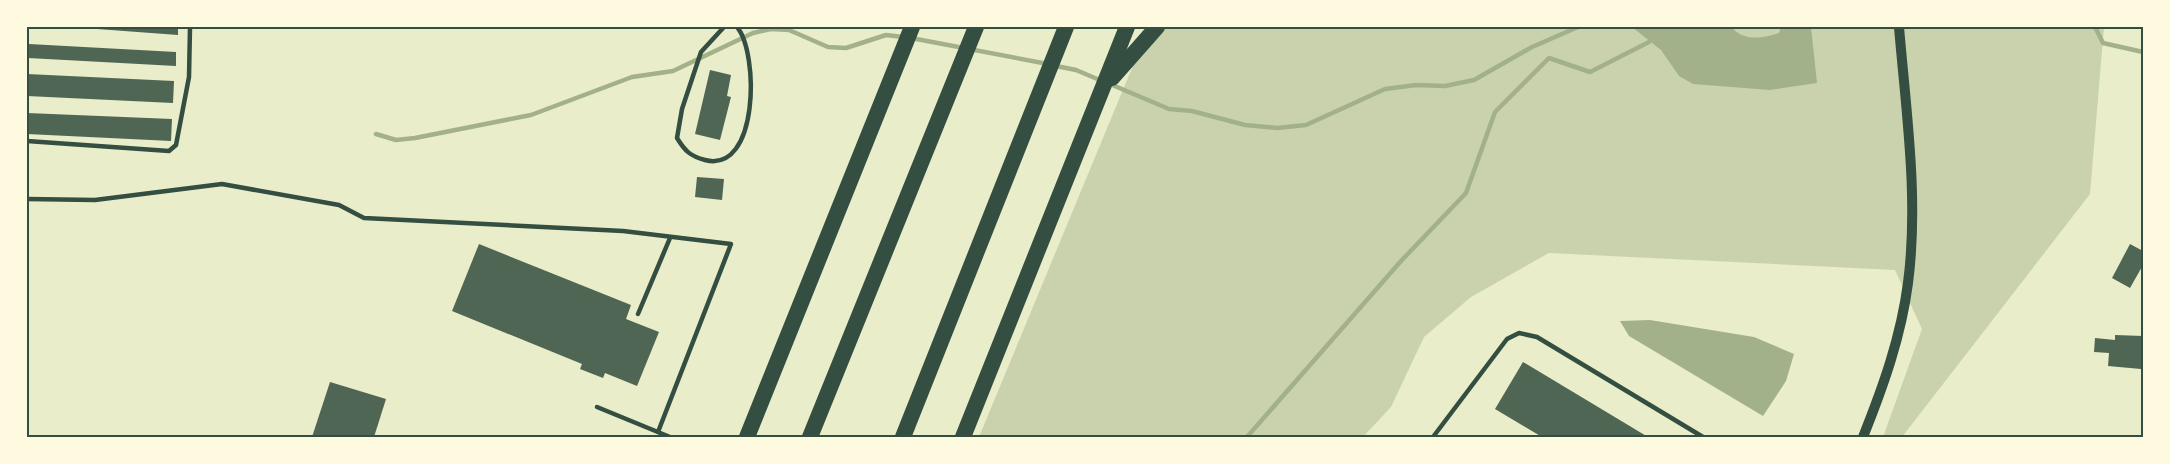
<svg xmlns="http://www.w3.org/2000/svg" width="2170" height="464" viewBox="0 0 2170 464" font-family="'Source Serif 4',serif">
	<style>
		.green { fill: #cad2ad }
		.water { fill: #a3b18a }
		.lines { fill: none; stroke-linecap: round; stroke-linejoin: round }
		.stream { stroke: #a3b18a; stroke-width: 4.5 }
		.building { fill: #4f6655 }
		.service { stroke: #344e41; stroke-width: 4.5 }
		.tertiary { stroke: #344e41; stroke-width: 10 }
		.motorway { stroke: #344e41; stroke-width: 16 }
		.neatline { fill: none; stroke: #344e41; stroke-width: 2 }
	</style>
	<rect width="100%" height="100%" fill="#e9edc9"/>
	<polygon class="green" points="1149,27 2104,27 2090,194 1902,437 1883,437 1922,329 1895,270 1549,253 1471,297 1424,337 1391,407 1363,437 979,437"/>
	<g class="water">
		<path d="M1632,27H1732C1743,42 1763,38 1779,33L1781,27H1811L1817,83L1770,90L1693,84L1679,76L1661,50Z"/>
		<polygon points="1650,320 1754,337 1794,354 1786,381 1763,416 1629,336 1620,321"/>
	</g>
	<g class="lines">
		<g class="stream">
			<polyline points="2095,27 2103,43 2143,52"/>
			<polyline points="911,38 1048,64"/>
			<polyline points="1056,66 1076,70 1102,81"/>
			<polyline points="1110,84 1169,109 1192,111 1245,125 1277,128 1306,125 1385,89 1416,85 1445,86 1474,80 1532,47 1578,27"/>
			<polyline points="376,134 396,140 415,138 531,115 632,77 673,71 753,33 771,29 789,30 828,47 846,48 886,35 903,37"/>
			<polyline points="1247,437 1401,261 1466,193 1495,112 1549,58 1590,72 1649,42"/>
		</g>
	</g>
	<g class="building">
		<polygon points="70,27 178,27 178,35"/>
		<polygon points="29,44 176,52 176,66 28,58"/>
		<polygon points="710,70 731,75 727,96 731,97 720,140 695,134"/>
		<polygon points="27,74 174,81 173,103 27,96"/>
		<polygon points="27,113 172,119 171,141 27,134"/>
		<polygon points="697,177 724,179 722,200 695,197"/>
		<polygon points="479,244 631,305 626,319 659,332 637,386 605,373 603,378 580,369 582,364 452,311"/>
		<polygon points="2130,244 2143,251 2143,265 2130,288 2112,278"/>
		<polygon points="2115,335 2143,336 2141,369 2108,366 2109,353 2094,352 2095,338 2115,340"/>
		<polygon points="1523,362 1648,437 1542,437 1495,409"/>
		<polygon points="330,382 386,399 374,437 312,437"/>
	</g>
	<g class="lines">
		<g class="service">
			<path d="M724,27L701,52L682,109L677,138C685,151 690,156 705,160C759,174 759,53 737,27"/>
			<polyline points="27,141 169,151 176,145 189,77 190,27"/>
			<polyline points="27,199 95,200 222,184 339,205 364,218 623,231 731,244 658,432"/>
			<polyline points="638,314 670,238"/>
			<polyline points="597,407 670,437"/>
			<polyline points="1433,437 1507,339 1519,333 1537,337 1703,437"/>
		</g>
		<path class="tertiary" d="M1863,437C1883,387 1901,337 1908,283C1919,199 1906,111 1899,27"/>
		<g class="motorway">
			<polyline points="1112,78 1157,27"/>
			<polyline points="747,437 912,27"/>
			<polyline points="810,437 976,27"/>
			<polyline points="903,437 1066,27"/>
			<polyline points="963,437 1127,27"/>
		</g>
	</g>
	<rect width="2170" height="464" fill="none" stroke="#fefae0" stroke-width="57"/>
	<rect x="28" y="28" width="2114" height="408" class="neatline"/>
</svg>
